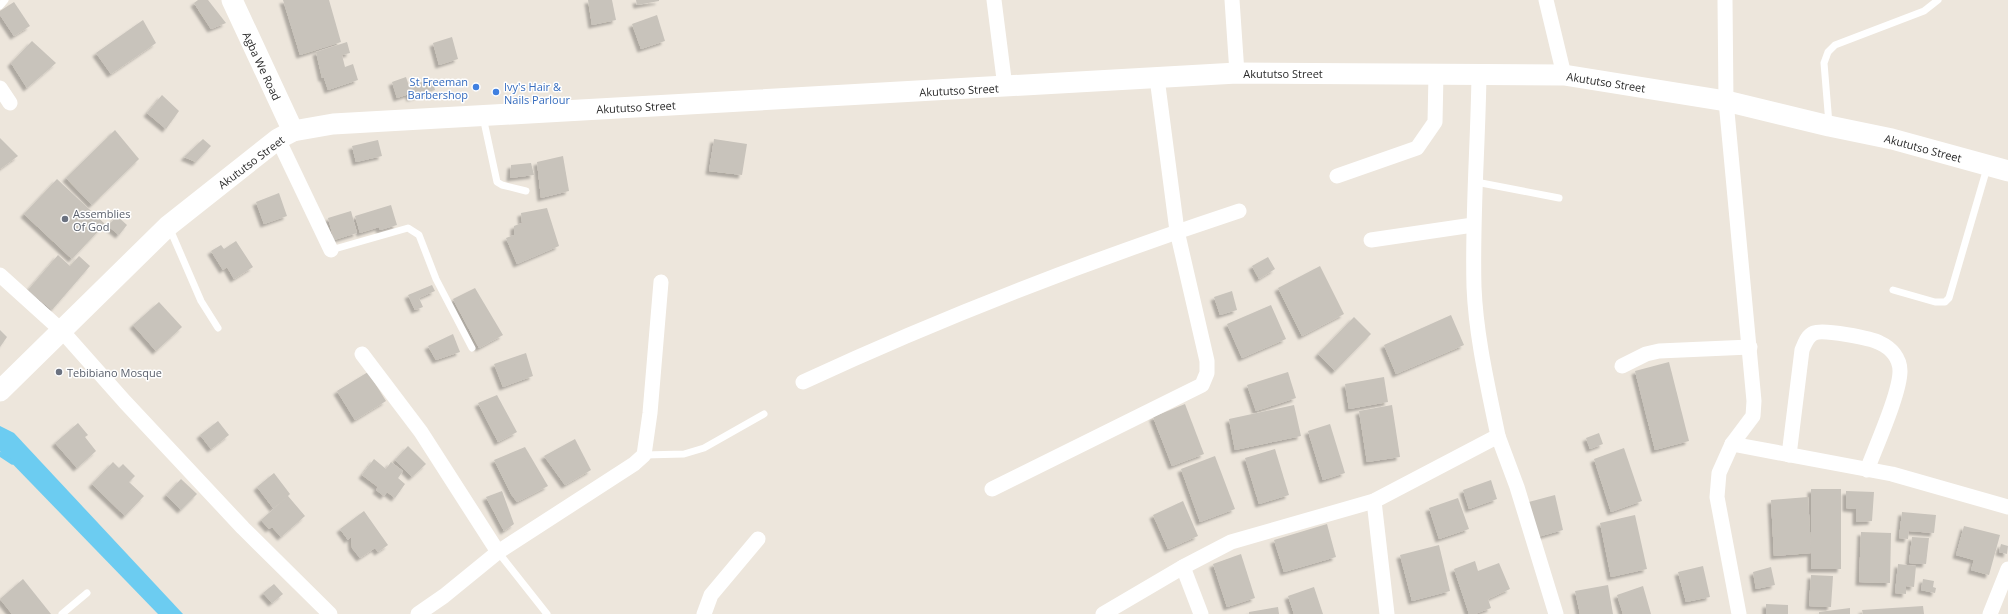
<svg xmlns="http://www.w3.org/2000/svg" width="2008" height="614" viewBox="0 0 2008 614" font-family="'Open Sans',sans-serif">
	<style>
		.water { fill: #6cccf1 }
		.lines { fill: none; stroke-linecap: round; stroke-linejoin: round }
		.stream { stroke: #6cccf1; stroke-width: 5 }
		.building { fill: #c8c3bb; filter: url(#shadow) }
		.lane { stroke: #fff; stroke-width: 7 }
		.street { stroke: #fff; stroke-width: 15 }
		.secondary { stroke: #fff; stroke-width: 21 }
		.shop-dot { fill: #3f7fe0; stroke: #fff; stroke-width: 1.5 }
		.worship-dot { fill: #6b7280; stroke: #fff; stroke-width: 1.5 }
		.labels { text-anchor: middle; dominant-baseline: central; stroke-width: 3; stroke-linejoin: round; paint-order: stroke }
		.street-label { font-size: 11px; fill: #2a2a2a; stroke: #fff }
		.shop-label { font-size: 11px; fill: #366cbe; stroke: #fff; text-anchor: end }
		.worship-label { font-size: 11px; fill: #5b616d; stroke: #fff; text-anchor: start }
	</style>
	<defs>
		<filter id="shadow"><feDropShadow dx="-3.5" dy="3.5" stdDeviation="1" flood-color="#0004"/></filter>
	</defs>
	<rect width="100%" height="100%" fill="#ede6dc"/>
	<polygon class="water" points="0,426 14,433 183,614 158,614 0,451"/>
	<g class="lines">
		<polyline class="stream" points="0,454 12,462"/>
	</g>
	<g class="building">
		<polygon points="198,0 208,0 226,23 211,29 194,3"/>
		<polygon points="283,0 329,0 341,42 300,55"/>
		<polygon points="588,0 612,0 616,20 592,25"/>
		<polygon points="636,0 659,0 659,1 637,5"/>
		<polygon points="14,2 30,26 14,36 0,15 0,11"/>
		<polygon points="657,15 665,41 641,49 632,24"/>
		<polygon points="143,20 156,43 111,74 96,53"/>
		<polygon points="452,37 458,59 439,65 433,43"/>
		<polygon points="32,41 56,63 27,88 11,63"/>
		<polygon points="347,42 350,53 342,55 345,67 353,64 358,80 328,90 324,78 322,78 316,52"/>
		<polygon points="406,77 409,86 432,79 435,90 410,98 409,94 397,98 392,82"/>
		<polygon points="162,95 179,111 166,129 147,113"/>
		<polygon points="115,130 139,159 92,205 66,178"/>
		<polygon points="0,138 18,156 0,169"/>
		<polygon points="203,139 211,146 196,162 184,157"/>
		<polygon points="714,139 747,144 742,175 709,171"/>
		<polygon points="378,140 382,156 356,162 352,146"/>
		<polygon points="563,156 569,191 541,198 537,162"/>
		<polygon points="531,163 534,175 510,178 511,165"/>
		<polygon points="57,179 105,224 72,259 24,214"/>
		<polygon points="279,193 287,216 264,224 256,202"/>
		<polygon points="391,205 397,225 380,230 379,227 360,233 355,216"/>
		<polygon points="547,208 559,246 517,264 506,238 514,235 514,226 522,223 521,213"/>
		<polygon points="351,211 357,233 334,240 328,218"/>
		<polygon points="117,216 127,225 119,235 108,226"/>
		<polygon points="236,241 253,267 234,279 227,267 223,270 211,251 221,245 224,249"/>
		<polygon points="58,255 70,266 79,256 90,266 52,310 28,290"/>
		<polygon points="1268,257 1275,269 1259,279 1252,266"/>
		<polygon points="1320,266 1344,314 1302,336 1278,288"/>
		<polygon points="432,285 435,291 419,298 423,307 415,310 408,295"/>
		<polygon points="475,288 503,335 479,348 453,299"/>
		<polygon points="1232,291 1237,310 1220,315 1214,297"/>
		<polygon points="159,302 182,327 156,351 133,325"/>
		<polygon points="1271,305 1286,339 1242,358 1227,324"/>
		<polygon points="1451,315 1464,345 1396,374 1384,345"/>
		<polygon points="1354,317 1371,334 1335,371 1318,354"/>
		<polygon points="0,330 7,337 0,347"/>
		<polygon points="453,334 460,352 436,360 428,346"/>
		<polygon points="526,353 533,376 503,387 494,364"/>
		<polygon points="1669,362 1689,441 1655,450 1635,371"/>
		<polygon points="368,372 386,401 355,420 337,391"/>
		<polygon points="1288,372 1296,398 1256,411 1247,385"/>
		<polygon points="1384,377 1388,402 1349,409 1345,384"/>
		<polygon points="497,395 517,432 498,442 478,403"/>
		<polygon points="1185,404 1204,454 1172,466 1153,417"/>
		<polygon points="1294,405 1301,436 1235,450 1229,419"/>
		<polygon points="1392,405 1400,457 1367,462 1359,411"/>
		<polygon points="218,421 229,435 211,449 200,435"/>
		<polygon points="78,423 88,435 85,437 96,451 77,468 55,443"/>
		<polygon points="1330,424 1345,473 1323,480 1308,431"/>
		<polygon points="1599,433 1603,444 1590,449 1586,438"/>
		<polygon points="575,439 591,470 565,485 544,456"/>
		<polygon points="408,446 426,464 412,477 395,460"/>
		<polygon points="525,447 548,486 517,502 511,494 494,460"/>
		<polygon points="1624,448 1642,501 1611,512 1594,459"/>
		<polygon points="1275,449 1289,495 1259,504 1245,458"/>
		<polygon points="1215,456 1235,509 1200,522 1181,469"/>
		<polygon points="374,459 386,469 391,462 403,471 398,478 405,484 395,498 387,492 384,496 376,490 378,487 362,475"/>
		<polygon points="113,462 119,468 123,464 135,476 129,482 144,496 125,516 92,484"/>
		<polygon points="274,473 290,494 288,496 305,516 281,537 272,527 269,529 261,520 286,498 273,508 257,487"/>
		<polygon points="181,479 197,494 181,510 166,495"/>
		<polygon points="1491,480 1497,499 1469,509 1463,490"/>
		<polygon points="1811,489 1841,489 1841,569 1811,569 1811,553 1774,556 1771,500 1808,497 1811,548"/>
		<polygon points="502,491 514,524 504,531 486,497"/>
		<polygon points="1846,491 1874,492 1872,521 1856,522 1856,509 1846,508"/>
		<polygon points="1555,495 1563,530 1534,538 1525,503"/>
		<polygon points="1458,498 1469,529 1439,539 1429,508"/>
		<polygon points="1183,501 1198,536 1168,549 1153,515"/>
		<polygon points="364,511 388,545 378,552 375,548 360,558 352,548 351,537 348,540 340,529"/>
		<polygon points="1902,512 1936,515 1934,533 1909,531 1908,539 1899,538"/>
		<polygon points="1635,515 1647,569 1611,577 1600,523"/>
		<polygon points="1327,524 1336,557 1284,572 1274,540"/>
		<polygon points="1964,526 2000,535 1989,575 1971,570 1974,560 1956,555"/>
		<polygon points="1861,532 1891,533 1890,583 1859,582"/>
		<polygon points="1912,537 1929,538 1926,564 1909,563"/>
		<polygon points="2001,544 2008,546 2007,554 1999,552"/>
		<polygon points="1439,545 1450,591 1412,601 1400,555"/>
		<polygon points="1241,554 1255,598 1227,607 1213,564"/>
		<polygon points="1475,561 1478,571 1499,563 1510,589 1488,599 1491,608 1475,614 1469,614 1454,569"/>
		<polygon points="1898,564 1916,566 1914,587 1906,586 1906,594 1895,593"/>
		<polygon points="1703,566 1710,597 1686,602 1678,572"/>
		<polygon points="1771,567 1775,585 1756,589 1753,572"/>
		<polygon points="1811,575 1833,576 1831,607 1809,606"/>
		<polygon points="23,579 51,614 12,614 0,599"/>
		<polygon points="1923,579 1934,581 1933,587 1936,588 1935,593 1921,590"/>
		<polygon points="274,584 283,594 272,603 263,593"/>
		<polygon points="1608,585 1613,614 1580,614 1575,591"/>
		<polygon points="1643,586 1651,614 1623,614 1617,595"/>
		<polygon points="1314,587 1323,614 1294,614 1288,596"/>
		<polygon points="1766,604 1788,605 1788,614 1766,614"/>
		<polygon points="1923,606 1924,614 1863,614 1862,610"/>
		<polygon points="1278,607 1279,614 1249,614 1249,612"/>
		<polygon points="1850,608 1850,614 1819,614 1819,612"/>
	</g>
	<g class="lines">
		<g class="lane">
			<polyline points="0,6 5,0"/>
			<polyline points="483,117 497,182 502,185 526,191"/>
			<polyline points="1829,124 1824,63 1828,52 1835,45 1924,11 1938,0"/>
			<polyline points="1476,182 1559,198"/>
			<polyline points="169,227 201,301 218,328"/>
			<polyline points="331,250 408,228 419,235 436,279 472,348"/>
			<polyline points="1893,290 1935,302 1945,302 1949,298 1987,168"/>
			<polyline points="644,455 684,454 704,448 764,414"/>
			<polyline points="498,552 547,614"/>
			<polyline points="62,614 87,593"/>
		</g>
		<g class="street">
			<polyline points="994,0 1005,87"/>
			<polyline points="1232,0 1237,73"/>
			<polyline points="1546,0 1564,75"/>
			<polyline points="1725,0 1726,101 1754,401 1753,416 1732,444 1719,473 1717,497 1739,614"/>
			<polyline points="0,88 10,103"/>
			<polyline points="278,139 331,250"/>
			<polyline points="1337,176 1417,148 1435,122 1436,74"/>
			<polyline points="1371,240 1473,225"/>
			<polyline points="0,275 62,331 125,402 243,528 330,614"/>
			<polyline points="362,354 421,432 498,552"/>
			<polyline points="1622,366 1646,354 1659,351 1750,347"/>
			<path d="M803,382C945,316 1091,260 1239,211"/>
			<polyline points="1498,436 1517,487 1556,614"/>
			<polyline points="1732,444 1892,474 2008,507"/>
			<path d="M1789,455L1802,350C1805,343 1807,336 1814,333C1823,329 1871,338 1880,343C1891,348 1900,358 1900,371C1900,393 1876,446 1867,470"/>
			<polyline points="992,489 1202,385 1207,373 1207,361 1177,231 1157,78"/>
			<polyline points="1374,501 1387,614"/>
			<polyline points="1183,567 1201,614"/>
			<polyline points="418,614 444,596 498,552 634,464 644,455 650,413 661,282"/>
			<polyline points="704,614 711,595 758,539"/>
			<path d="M1103,614L1183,567L1231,542L1374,501L1498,436C1488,387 1476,337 1474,287C1472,216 1478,146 1479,75"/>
			<polyline points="1990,614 2008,569"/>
		</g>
		<g class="secondary">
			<polyline points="232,0 293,131"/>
			<polyline points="0,391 168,226 278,139 293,131 333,124 1237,73 1564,75 1726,101 1829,126 1892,139 2008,171"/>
		</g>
	</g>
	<g class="shop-dot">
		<circle cx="476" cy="87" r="4"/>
		<circle cx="496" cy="92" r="4"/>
	</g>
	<g class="worship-dot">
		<circle cx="65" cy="219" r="4"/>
		<circle cx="59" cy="372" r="4"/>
	</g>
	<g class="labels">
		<g class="street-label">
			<text transform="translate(262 66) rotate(65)">Agba We Road</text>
			<text x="1283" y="73">Akututso Street</text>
			<text transform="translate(1606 82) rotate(9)">Akututso Street</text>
			<text transform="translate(959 90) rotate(-3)">Akututso Street</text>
			<text transform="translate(636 107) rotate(-3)">Akututso Street</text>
			<text transform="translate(1923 148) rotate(15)">Akututso Street</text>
			<text transform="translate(251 162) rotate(-37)">Akututso Street</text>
		</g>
		<g class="shop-label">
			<text x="468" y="81">St Freeman<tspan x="468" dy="13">Barbershop</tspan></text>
			<text x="504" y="86" text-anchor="start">Ivy's Hair &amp;<tspan x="504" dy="13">Nails Parlour</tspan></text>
		</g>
		<g class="worship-label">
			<text x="73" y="213">Assemblies<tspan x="73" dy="13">Of God</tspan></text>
			<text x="67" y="372">Tebibiano Mosque</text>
		</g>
	</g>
</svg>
